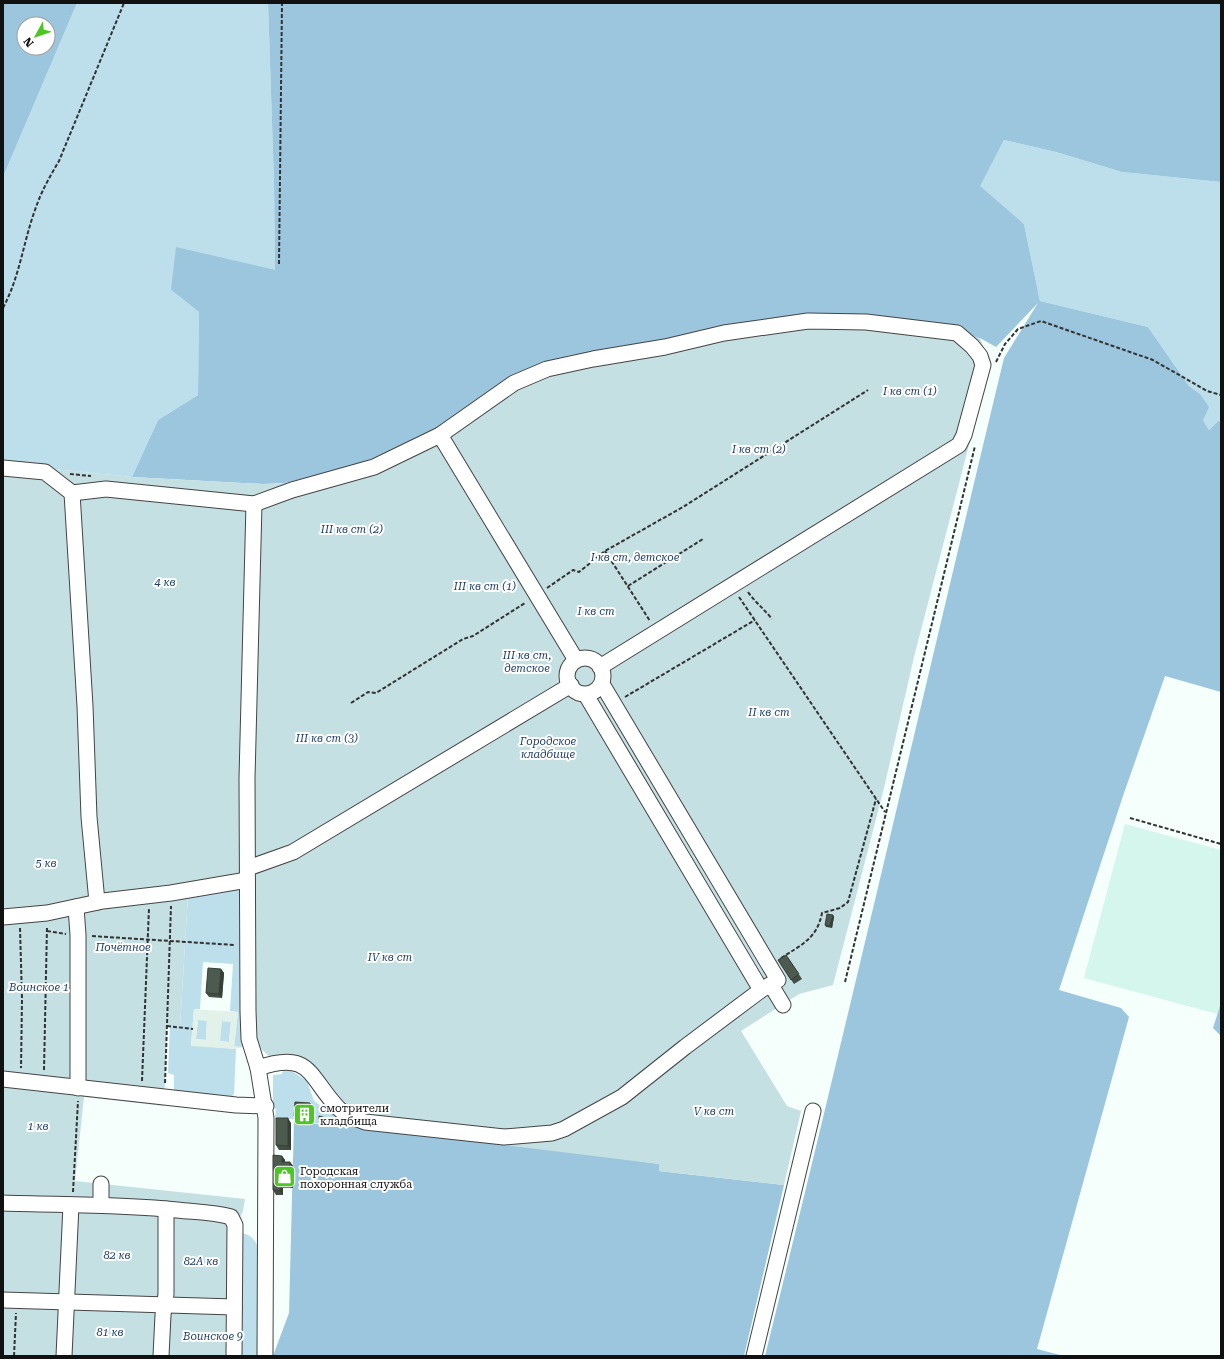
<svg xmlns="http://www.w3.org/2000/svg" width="1224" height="1359" viewBox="0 0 1224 1359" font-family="'Roboto Serif',serif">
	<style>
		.farmland { fill: #d4f6ec }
		.green { fill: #bcdfeb }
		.forest { fill: #9bc6dd; fill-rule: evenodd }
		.cemetery { fill: #c4e0e3 }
		.plaza { fill: #e2f1ea; fill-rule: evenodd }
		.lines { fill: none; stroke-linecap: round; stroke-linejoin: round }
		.minor-casing { stroke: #444; stroke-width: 17 }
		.path { stroke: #333; stroke-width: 2; stroke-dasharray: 4 2; stroke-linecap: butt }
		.minor { stroke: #fff; stroke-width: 15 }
		.wall { fill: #424d44 }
		.shaded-wall { fill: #363f37 }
		.building { fill: #4d5a4f; stroke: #363f37 }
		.labels { text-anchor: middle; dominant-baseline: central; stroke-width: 4; stroke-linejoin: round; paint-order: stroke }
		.park-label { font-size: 11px; font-style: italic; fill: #1e3e6c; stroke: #fff }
		.poi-label { font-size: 11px; fill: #111; stroke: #fff; text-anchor: start }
	</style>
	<rect width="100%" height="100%" fill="#f5fffb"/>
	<polygon class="farmland" points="1125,824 1221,850 1221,1015 1084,978"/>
	<g class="green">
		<polygon points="77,3 268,3 274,183 275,270 171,290 199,312 198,395 158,420 132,477 3,464 3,177"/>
		<polygon points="1004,140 1056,152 1122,172 1221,182 1221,422 1218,421 1209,430 1203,420 1200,394 1189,386 1148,327 1040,301 1024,224 979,186"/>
		<polygon points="243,886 243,1047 234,1047 238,1012 230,1011 233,964 203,962 200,1009 194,1009 191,1045 236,1049 234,1094 231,1097 174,1094 174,1075 168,1073 170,1026 180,1027 188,895"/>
		<polygon points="198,1020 207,1020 206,1040 196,1039"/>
		<polygon points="221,1021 231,1022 229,1042 220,1041"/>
		<polygon points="284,1066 307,1081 314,1101 329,1112 366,1128 314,1123 314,1106 297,1105 296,1119 275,1118 276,1109 273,1108 273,1075 282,1074"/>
		<path d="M240,1216V1233C250,1234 254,1238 258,1247L259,1356H234Z"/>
	</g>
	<g class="forest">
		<path d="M3,3H77L3,177ZM24,24H48V48H24Z"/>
		<path d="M268,3H1221V182L1122,172L1056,152L1004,140L980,186L1024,224L1040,301L1148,327L1189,386L1200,394L1209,407L1203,420L1209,430L1218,421L1221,422V692L1165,676L1123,796L1059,990L1121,1008L1129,1017L1037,1349L1064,1356H765C847,1024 924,690 1004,358L1038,303L996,347L980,338L434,431L357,465L285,483L263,484L132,477L158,420L198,395L199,312L171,290L176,247L275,270L274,183Z"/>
		<polygon points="1221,1003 1221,1036 1213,1028"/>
		<polygon points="294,1122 366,1128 514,1144 660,1164 659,1171 784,1185 744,1356 273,1356 289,1313"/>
	</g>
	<polygon class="cemetery" points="723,326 956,331 980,338 990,364 914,657 884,788 833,985 799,994 741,1031 787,1106 801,1111 784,1185 659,1171 659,1164 366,1128 343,1108 326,1084 272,1059 260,1048 254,1039 243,886 188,895 180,1027 167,1026 164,1106 84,1097 75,1181 245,1199 243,1211 240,1217 240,1356 3,1356 3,464 132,477 263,484 285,483 357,465 434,431 509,377 531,367 570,355 665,342"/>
	<path class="plaza" d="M194,1009L238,1012L234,1046L243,1047L236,1049L191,1046ZM198,1020L207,1021L206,1040L196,1039ZM222,1021L231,1022L229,1042L220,1041Z"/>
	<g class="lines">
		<defs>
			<g id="minor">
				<polyline points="440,435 576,660"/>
				<polyline points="3,468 45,472 72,493 106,489 254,504 292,490 374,467 440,435 514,383 547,369 593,359 665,347 724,333 808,321 866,322 957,333 972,346 980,356 983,365 964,435 959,445 600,667"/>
				<polyline points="72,493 85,706 89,817 97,902"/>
				<polyline points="254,504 247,778 248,1011 249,1039 258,1068 266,1118 265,1356"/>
				<circle cx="585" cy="676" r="18"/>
				<polyline points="586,695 761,990"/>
				<polyline points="248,868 293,852 571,685"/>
				<polyline points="76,907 78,935 78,1088"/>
				<polyline points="3,917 47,913 103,901 171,893 247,880"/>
				<polyline points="771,985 783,1005"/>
				<path d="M258,1068C311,1050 308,1076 338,1108C345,1115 356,1119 365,1122L504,1137L552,1133L564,1129L622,1097L685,1047L761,990L778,980L602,684"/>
				<polyline points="3,1079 236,1105 266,1106"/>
				<path d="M3,1203C61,1205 119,1204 177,1210C195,1212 214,1212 231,1217L235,1225L234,1356"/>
				<polyline points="101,1204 101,1184"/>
				<polyline points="3,1300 234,1307"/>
				<polyline points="64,1356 71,1205"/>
				<polyline points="161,1356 163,1315 166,1294 166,1209"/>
				<polyline points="754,1356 813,1111"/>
			</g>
		</defs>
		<use href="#minor" class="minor-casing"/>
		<g class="path">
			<polyline points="279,264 282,3"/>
			<path d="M3,308C20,276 23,243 35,210C41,192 50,176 59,161L124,3"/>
			<polyline points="996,362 1005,344 1018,329 1041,321 1153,360 1207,391 1221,395"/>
			<polyline points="70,474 91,476"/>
			<polyline points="605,551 650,621"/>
			<polyline points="628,586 703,539"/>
			<polyline points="547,588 573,570 579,572 605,551 683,507 868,390"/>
			<path d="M748,592C755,602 764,609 772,619"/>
			<polyline points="739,597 885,812"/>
			<polyline points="625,697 755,620"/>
			<polyline points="351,703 368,692 376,693 463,639 473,636 525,603"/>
			<polyline points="1130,818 1221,844"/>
			<polyline points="20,928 22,999 21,1068"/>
			<polyline points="47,931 66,934"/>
			<polyline points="92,936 235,945"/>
			<path d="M781,958C801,945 817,939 822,913L840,908L848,902L876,799"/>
			<polyline points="845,982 975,446"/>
			<polyline points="167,1026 193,1029"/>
			<polyline points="44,1070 47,927"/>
			<polyline points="142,1081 149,908"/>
			<polyline points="165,1083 171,906"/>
			<polyline points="73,1192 78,1101"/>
			<polyline points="14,1356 16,1313"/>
		</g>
		<use href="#minor" class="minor"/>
	</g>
	<g class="wall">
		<polygon points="833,915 834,917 832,928 826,927 825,925"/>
		<polygon points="786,955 802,979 794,984 778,960"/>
		<polygon points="221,969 224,973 222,998 209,997 206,993"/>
		<polygon points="313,1107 312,1121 297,1120 294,1116"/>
		<polygon points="319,1120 328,1120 327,1123 320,1122"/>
		<polygon points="291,1123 291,1150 279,1150 276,1145"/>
		<polygon points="282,1156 285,1160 285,1162 290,1162 293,1166 293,1188 283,1188 283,1195 276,1195 273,1190"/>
	</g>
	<g class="shaded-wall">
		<polygon points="833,915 834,917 832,928 830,926"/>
		<polygon points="221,969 224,973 222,998 219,994"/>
		<polygon points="310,1103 313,1107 312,1121 309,1117"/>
		<polygon points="288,1118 291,1123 291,1150 288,1146"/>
		<polygon points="326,1118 328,1120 327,1123 326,1121"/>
		<polygon points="282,1156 285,1160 285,1166 282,1162"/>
		<polygon points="290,1162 293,1166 293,1188 290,1184"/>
		<polygon points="280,1183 283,1188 283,1195 280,1191"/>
	</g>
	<g class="building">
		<polygon points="827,914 833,915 830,926 825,925"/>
		<polygon points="786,955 799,974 791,980 778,960"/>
		<polygon points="208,968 221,969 219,994 206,993"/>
		<polygon points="295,1102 310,1103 309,1117 294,1116"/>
		<polygon points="319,1116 326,1118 326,1121 319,1120"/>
		<polygon points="276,1118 288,1118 288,1146 276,1145"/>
		<polygon points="273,1155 282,1156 282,1162 290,1162 290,1184 280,1183 280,1191 273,1190"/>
	</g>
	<defs>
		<symbol id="building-square" viewBox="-11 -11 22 22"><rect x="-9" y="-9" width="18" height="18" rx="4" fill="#4dc624" stroke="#fff"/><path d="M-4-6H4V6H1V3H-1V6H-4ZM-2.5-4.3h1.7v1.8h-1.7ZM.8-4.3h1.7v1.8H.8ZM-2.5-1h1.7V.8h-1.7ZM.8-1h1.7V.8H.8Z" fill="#fff"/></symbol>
		<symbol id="shop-square" viewBox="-11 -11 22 22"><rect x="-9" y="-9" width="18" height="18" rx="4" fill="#4dc624" stroke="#fff"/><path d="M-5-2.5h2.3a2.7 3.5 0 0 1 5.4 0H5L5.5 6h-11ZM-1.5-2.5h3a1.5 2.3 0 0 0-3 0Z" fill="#fff"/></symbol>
	</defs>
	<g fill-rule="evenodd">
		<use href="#building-square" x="292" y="1102" width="25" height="25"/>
		<use href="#shop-square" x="272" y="1164" width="25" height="25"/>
	</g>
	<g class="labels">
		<g class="park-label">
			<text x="910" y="391">I кв ст (1)</text>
			<text x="759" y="449">I кв ст (2)</text>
			<text x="352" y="529">III кв ст (2)</text>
			<text x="635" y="557">I кв ст, детское</text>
			<text x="165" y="582">4 кв</text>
			<text x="485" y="586">III кв ст (1)</text>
			<text x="596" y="611">I кв ст</text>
			<text x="527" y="655">III кв ст,<tspan x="527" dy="13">детское</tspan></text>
			<text x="769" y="712">II кв ст</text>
			<text x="327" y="738">III кв ст (3)</text>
			<text x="548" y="741">Городское<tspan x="548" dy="13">кладбище</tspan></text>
			<text x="46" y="863">5 кв</text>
			<text x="123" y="947">Почётное</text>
			<text x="390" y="957">IV кв ст</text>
			<text x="39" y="987">Воинское 1</text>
			<text x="714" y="1111">V кв ст</text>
			<text x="38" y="1126">1 кв</text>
			<text x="117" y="1255">82 кв</text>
			<text x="201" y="1261">82А кв</text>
			<text x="110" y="1332">81 кв</text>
			<text x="213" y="1336">Воинское 9</text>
		</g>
		<g class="poi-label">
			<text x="320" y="1108">смотрители<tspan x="320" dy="13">кладбища</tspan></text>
			<text x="300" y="1171">Городская<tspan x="300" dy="13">похоронная служба</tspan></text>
		</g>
	</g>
	<rect width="1224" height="1359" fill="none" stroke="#111111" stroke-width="8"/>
	<g transform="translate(36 36) rotate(230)"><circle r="19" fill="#ffffff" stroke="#a0a0a0"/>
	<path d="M0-3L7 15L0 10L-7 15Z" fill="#4dc624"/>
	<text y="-6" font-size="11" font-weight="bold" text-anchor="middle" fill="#111111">N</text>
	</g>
</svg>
